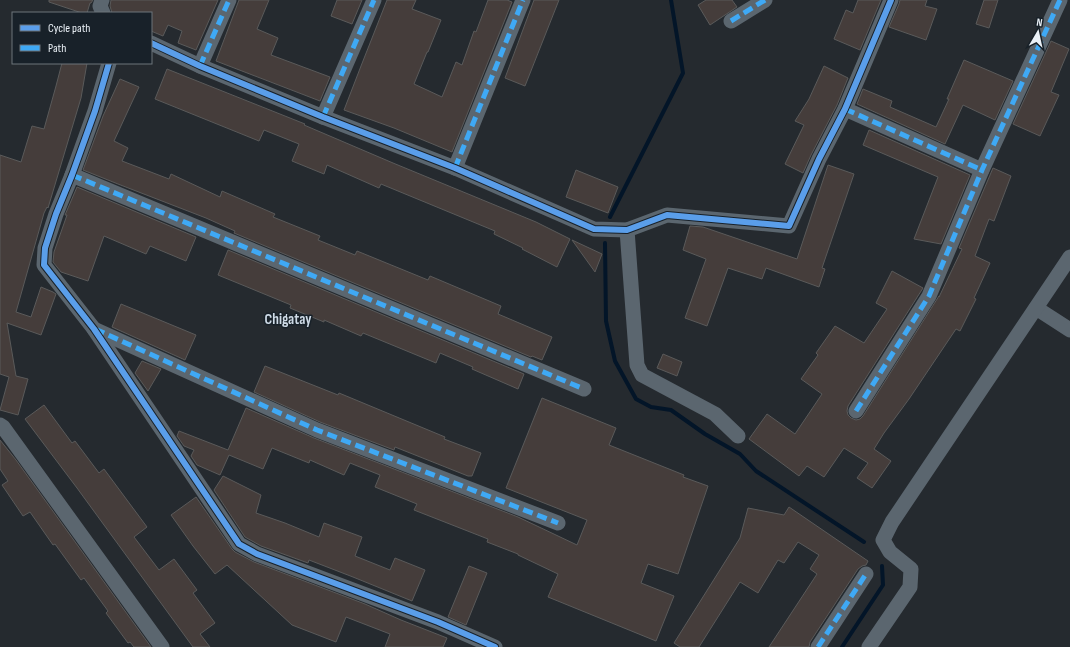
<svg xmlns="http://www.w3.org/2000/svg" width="1070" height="647" viewBox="0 0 1070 647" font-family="'Sofia Sans Condensed',sans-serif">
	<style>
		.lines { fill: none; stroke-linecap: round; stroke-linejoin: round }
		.stream { stroke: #031528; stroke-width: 4 }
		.building { fill: #453d3b; stroke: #5a5a5a }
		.minor { stroke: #5b666f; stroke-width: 15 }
		.quiet { stroke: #3fa9f5; stroke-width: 5; stroke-dasharray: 10 5; stroke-linecap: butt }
		.cycleway-casing { stroke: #182129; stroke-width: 8 }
		.cycleway { stroke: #5a9eea; stroke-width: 6 }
		.labels { text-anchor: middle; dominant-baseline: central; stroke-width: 3; stroke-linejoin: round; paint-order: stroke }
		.quarter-label { font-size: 15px; font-weight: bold; fill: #cedae6; stroke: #182129 }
	</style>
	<rect width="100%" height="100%" fill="#252a2f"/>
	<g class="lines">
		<g class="stream">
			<polyline points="610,217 683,73 671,0"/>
			<polyline points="605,243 606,321 615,361 636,399 651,407 671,410 705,434 740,454 756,471 864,542"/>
			<polyline points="842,647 883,585 882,566"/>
		</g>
	</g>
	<g class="building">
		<polygon points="49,0 93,0 91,3 90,3 87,13 82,13 49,2"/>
		<polygon points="111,0 218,0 196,50 178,43 182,31 168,25 163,36 151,31 151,13 112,13 110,6"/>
		<polygon points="239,0 269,0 257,29 278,38 271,55 330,77 320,101 216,61"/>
		<polygon points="337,0 362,0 352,24 331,16"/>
		<polygon points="387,0 416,0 412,9 441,20 428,52 427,52 414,84 442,97 456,62 462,65 474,31 476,32 488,0 507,0 512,2 452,152 394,128 344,110 361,66"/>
		<polygon points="534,0 559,0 525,86 505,78"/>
		<polygon points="706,0 732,0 737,7 710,25 698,5"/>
		<polygon points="858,0 881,0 860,50 834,39 846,10 853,13"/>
		<polygon points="900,0 927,0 925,6 937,9 926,40 889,27 899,4"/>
		<polygon points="984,0 998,0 989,28 976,24"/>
		<polygon points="1051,41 1069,49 1051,92 1059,95 1040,136 1013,124"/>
		<polygon points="964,60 1013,81 995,120 963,105 945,144 857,104 863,89 892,101 890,107 936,127 949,99 947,99"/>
		<polygon points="62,63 87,63 81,98 48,208 47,207 44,213 16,312 31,317 41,287 53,292 56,294 41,335 7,323 16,376 28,379 18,415 0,410 9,377 0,374 0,155 21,162 32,126 44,129 56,86"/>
		<polygon points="824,66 848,78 837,105 811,155 803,173 785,164 804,125 795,121 809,99"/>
		<polygon points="167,69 305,124 304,125 393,163 536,222 570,239 557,267 522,249 523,248 494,234 495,231 381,184 379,188 327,165 324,174 292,161 299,144 264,130 259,141 155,99"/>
		<polygon points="120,79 139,87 114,141 128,148 122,161 169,179 171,174 220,197 222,191 275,214 273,217 320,236 318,240 355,255 357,251 428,280 430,276 501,306 498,314 552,337 542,360 532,356 531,357 234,233 235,231 206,218 118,184 83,170 103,116"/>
		<polygon points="869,130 970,175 941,244 914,239 938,177 863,145"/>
		<polygon points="828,165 854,174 822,268 825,269 819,287 766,268 762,279 728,268 707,326 685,318 706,259 683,250 690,226 703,227 797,259"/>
		<polygon points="993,168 1011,176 994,221 989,219 975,256 990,263 974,298 976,299 960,331 956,329 909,399 884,433 874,449 891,461 872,488 857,478 868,463 844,448 824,477 807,466 799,476 749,439 767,414 795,434 822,394 801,379 818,355 816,353 835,326 864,343 887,309 876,303 892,271 923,288 848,406 847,411 848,415 851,418 856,420 860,419 863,416 939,296 939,297 962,249 959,248"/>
		<polygon points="576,170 618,187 608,213 566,197"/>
		<polygon points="77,187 196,237 186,261 150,246 146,254 104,236 88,281 61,272 53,262 54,252 67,215 65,215"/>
		<polygon points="572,240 602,254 595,272"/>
		<polygon points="228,250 524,374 518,389 472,369 473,367 440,353 436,363 363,333 361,336 324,320 324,322 290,308 291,305 218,275"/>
		<polygon points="121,304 196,335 185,360 112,327"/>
		<polygon points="663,354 682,362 677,376 657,368"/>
		<polygon points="142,361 161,369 148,391 135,373"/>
		<polygon points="265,366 338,395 339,393 445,437 444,439 481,453 472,476 468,476 395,447 394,450 320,422 254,392"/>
		<polygon points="542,398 616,428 609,445 684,475 683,477 708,486 678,574 648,564 641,583 674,596 656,641 548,597 558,574 518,555 518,554 487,542 488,539 414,510 417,504 375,487 380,475 350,463 344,475 310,460 309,463 272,448 263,469 229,455 220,475 197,465 191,456 194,450 184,446 177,436 179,431 228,450 246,408 314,438 518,517 577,545 587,520 506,488"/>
		<polygon points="44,405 72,443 75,441 99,473 104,469 147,527 134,537 159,570 174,559 197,590 193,593 215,623 200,634 210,647 193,647 77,488 25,419"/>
		<polygon points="0,440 16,460 151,647 134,647 130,642 128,643 106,613 108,611 84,578 81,580 55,544 53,545 30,512 23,516 2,485 8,481 0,469"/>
		<polygon points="223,476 261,495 256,513 285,523 319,537 324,523 362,537 355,556 390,570 395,558 425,570 412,601 353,577 309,560 308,563 261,546 245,537 214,490"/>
		<polygon points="196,497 232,549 235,552 254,562 365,604 401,620 447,638 443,647 385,647 390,634 346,617 336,642 292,625 227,565 215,574 193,546 171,515"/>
		<polygon points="789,507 868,561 866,565 862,566 858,569 810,642 809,647 769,647 817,574 810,569 819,555 798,542 784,563 778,560 758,593 740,582 699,647 680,647 674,643 740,538 748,508 784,515"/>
		<polygon points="469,566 487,573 466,625 448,617"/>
	</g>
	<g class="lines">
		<g class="minor">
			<polyline points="102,0 100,6 103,13"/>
			<polyline points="731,21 765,0"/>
			<polyline points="151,43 200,66 323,117 455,168 594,229 627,230 667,215 789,226 819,159 845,109 891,0"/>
			<polyline points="109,63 95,111 72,175 56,214 45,248 44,265 94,329 239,544 257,554 438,622 495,647"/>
			<polyline points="200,66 229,0"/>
			<polyline points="845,109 982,170"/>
			<polyline points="323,117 374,0"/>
			<polyline points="455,168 523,0"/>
			<polyline points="72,175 584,389"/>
			<polyline points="627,230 637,365 642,375 715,414 738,436"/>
			<polyline points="1036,308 1070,330"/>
			<polyline points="94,329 317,430 558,523"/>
			<polyline points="856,411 929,296 982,170 1060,0"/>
			<polyline points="0,425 3,427 162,647"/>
			<polyline points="818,647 866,574"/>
			<polyline points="869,647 910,587 911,569 890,552 883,540 892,522 1070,257"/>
		</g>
		<g class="quiet">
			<polyline points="731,21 765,0"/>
			<polyline points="200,66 229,0"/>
			<polyline points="845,109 982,170"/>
			<polyline points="323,117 374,0"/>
			<polyline points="455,168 523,0"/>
			<polyline points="72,175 584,389"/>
			<polyline points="95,329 317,430 558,523"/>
			<polyline points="856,411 929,296 982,170 1060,0"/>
			<polyline points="818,647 866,574"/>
		</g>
		<defs>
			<g id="cycleway">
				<polyline points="151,43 200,66 323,117 455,168 594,229 627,230 667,215 789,226 819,159 845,109 891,0"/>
				<polyline points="109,63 95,111 72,175 56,214 45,248 44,265 94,329 239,544 257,554 438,622 495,647"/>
			</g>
		</defs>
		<use href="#cycleway" class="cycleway-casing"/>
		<use href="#cycleway" class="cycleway"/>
	</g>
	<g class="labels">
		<g class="quarter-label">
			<text x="288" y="319">Chigatay</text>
		</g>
	</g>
	<rect x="12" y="12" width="140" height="52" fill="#182129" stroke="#6c747b"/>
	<rect x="20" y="25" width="20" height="6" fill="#5a9eea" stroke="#6c747b"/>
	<text x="48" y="32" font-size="12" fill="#eaf0f6">Cycle path</text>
	<rect x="20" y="45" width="20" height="6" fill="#3fa9f5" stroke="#6c747b"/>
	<text x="48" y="52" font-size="12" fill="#eaf0f6">Path</text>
	<g transform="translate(1038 32) rotate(9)" stroke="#182129" stroke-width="3" paint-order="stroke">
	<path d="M0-3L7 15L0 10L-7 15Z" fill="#eaf0f6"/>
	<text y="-6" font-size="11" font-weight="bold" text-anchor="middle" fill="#eaf0f6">N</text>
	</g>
</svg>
